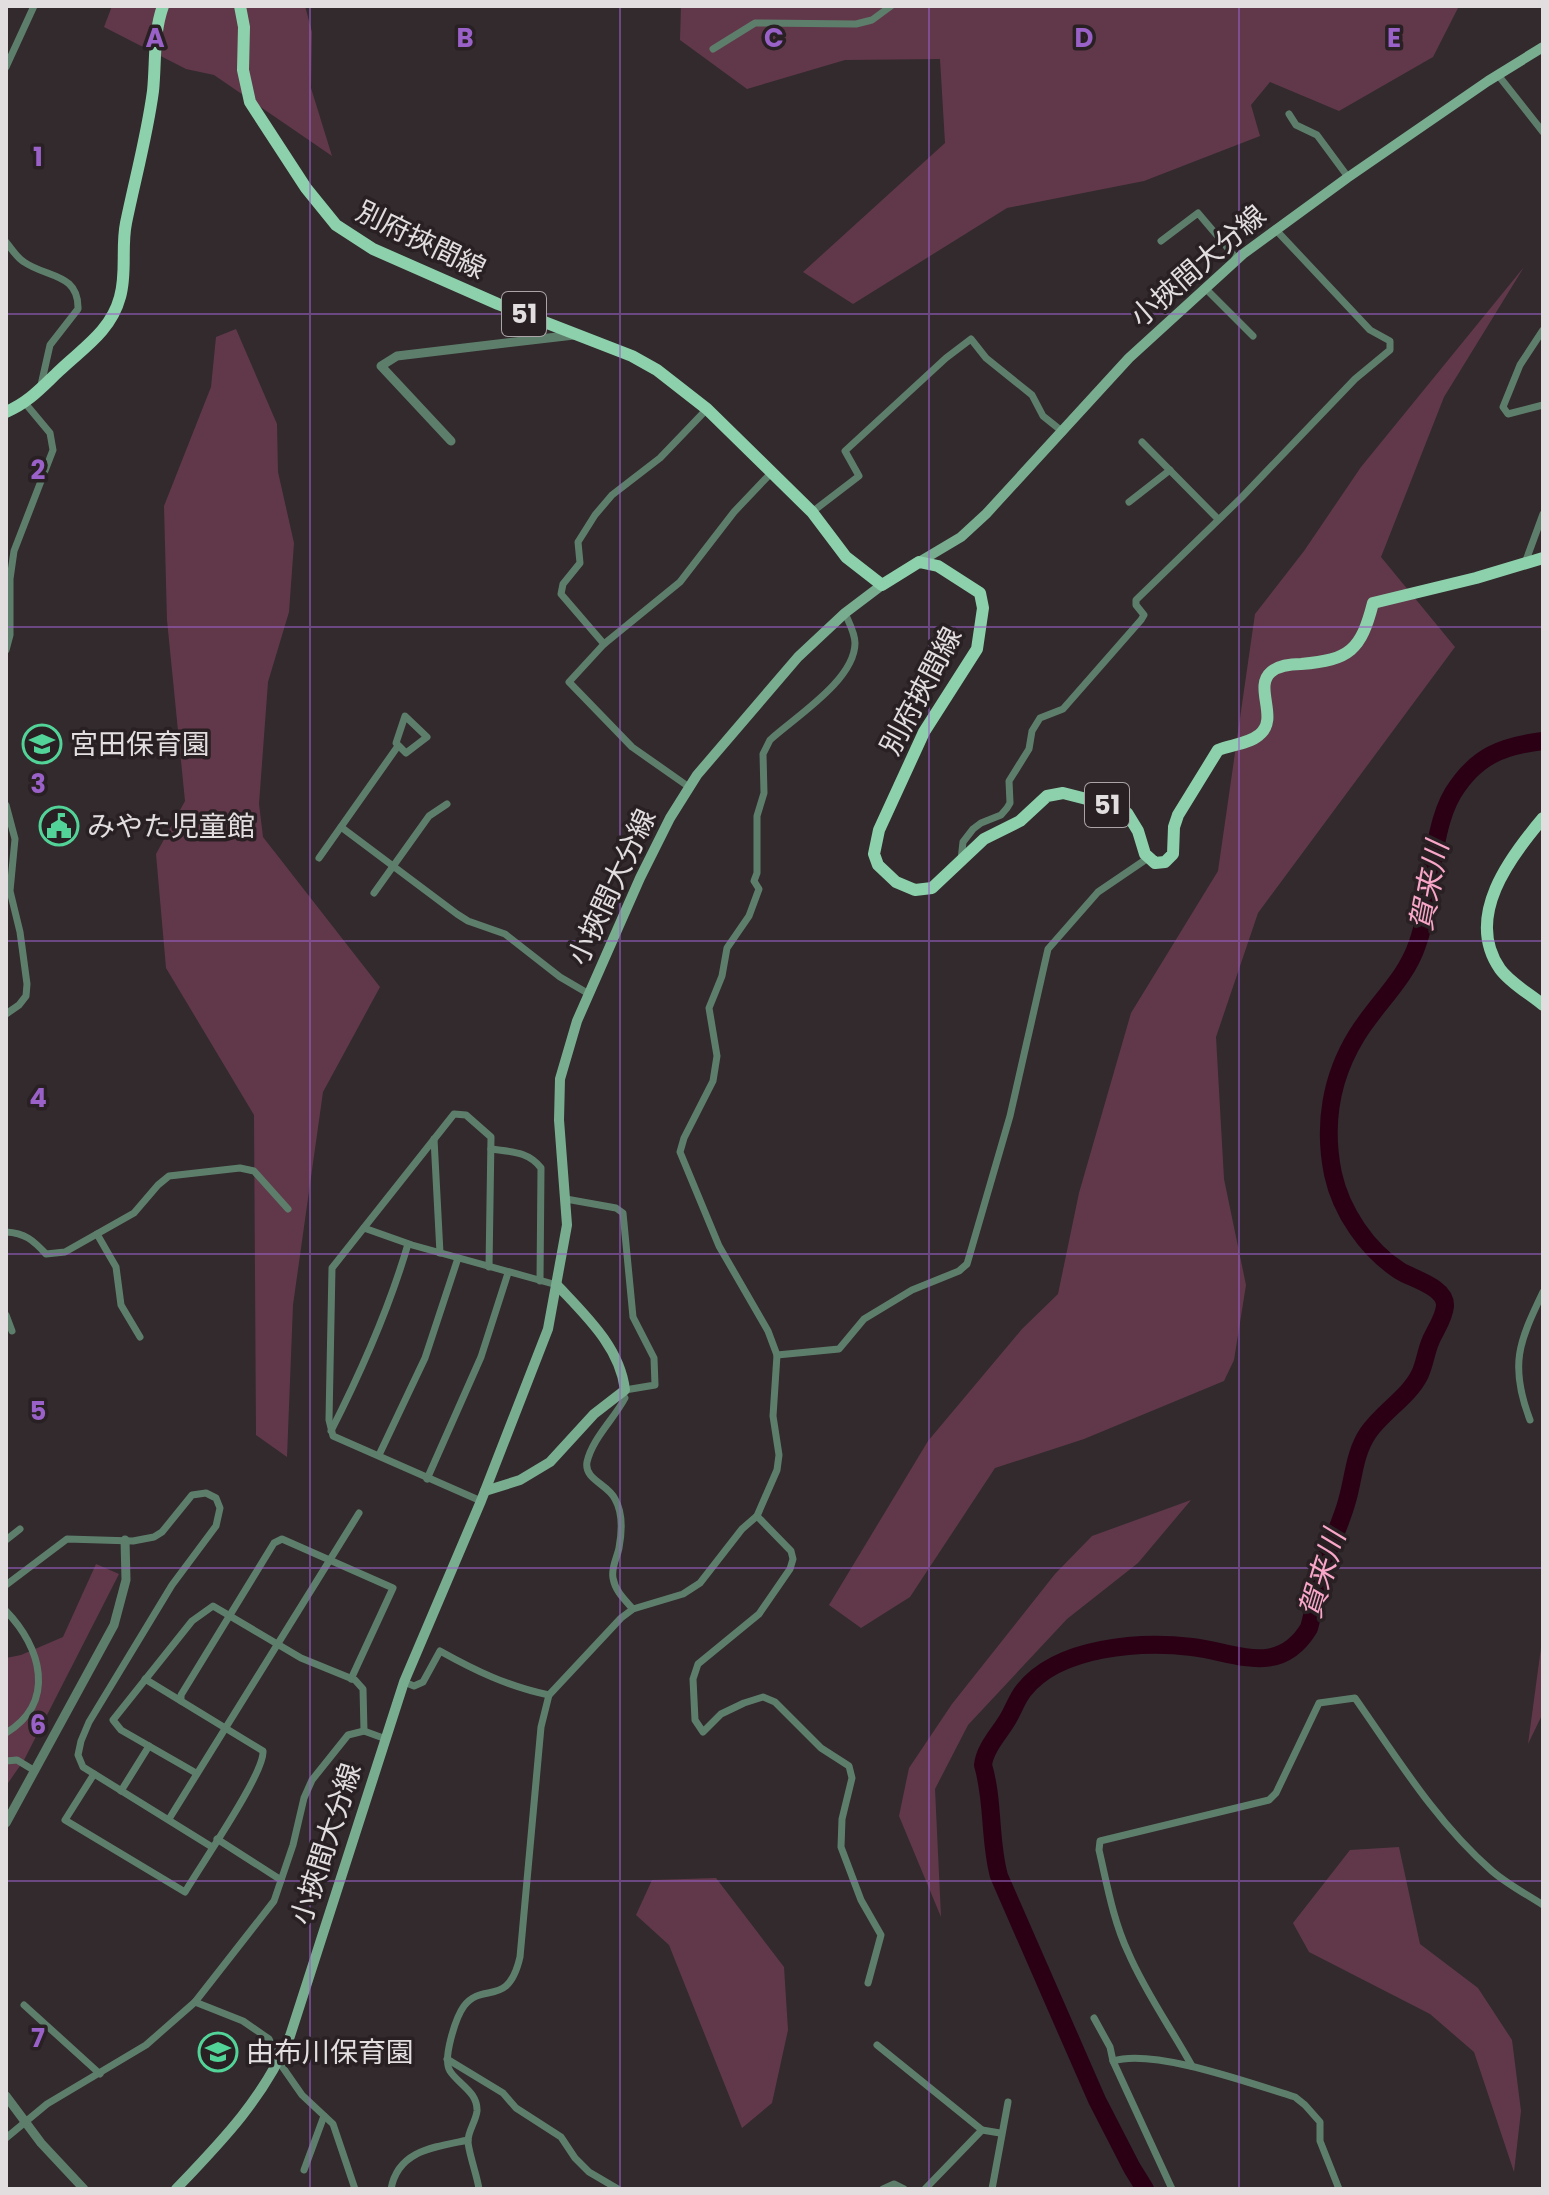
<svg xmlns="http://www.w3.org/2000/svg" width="1549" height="2195" viewBox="0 0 1549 2195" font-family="Poppins,'Noto Sans JP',sans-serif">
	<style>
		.green { fill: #61384a }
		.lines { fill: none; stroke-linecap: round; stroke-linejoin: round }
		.river { stroke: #2b0015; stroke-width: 18 }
		.minor { stroke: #5e7e6c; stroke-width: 7 }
		.tertiary { stroke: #5e7e6c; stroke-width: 9 }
		.secondary { stroke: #79ad90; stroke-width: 10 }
		.primary { stroke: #8dd1ac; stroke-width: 12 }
		.grid { fill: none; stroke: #9a61c9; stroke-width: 2; stroke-opacity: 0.55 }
		.labels { text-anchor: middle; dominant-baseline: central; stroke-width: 7; stroke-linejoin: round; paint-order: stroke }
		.shield { fill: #282023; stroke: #aaa4a7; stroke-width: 2 }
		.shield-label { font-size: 26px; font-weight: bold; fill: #e2dddf }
		.street-label { font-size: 28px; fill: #e2dddf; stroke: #282023 }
		.poi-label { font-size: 28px; fill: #e2dddf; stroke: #282023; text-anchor: start }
		.water-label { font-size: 30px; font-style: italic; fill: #f9a6c8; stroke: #282023 }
		.grid-label { font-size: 26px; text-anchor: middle; font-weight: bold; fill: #9a61c9; stroke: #282023; stroke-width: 7; stroke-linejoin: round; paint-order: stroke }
	</style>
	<rect width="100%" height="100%" fill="#322a2d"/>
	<g class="green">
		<polygon points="112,6 305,6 312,32 311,88 332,156 214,75 186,69 104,27"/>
		<polygon points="681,6 1459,6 1433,57 1339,111 1270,82 1251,105 1260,136 1144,181 1007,208 853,304 803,272 945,143 940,59 845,60 747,89 680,40"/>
		<polygon points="1524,267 1444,397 1381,557 1455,647 1258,913 1216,1037 1224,1179 1246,1285 1234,1360 1224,1381 1084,1439 995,1468 910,1597 861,1628 829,1605 928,1441 1022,1329 1058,1294 1079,1193 1131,1013 1218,871 1255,614 1304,551 1361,467"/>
		<polygon points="236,329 277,424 278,472 294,543 289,612 268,682 259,804 263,837 380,987 323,1092 293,1305 287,1457 256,1435 254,1115 166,968 156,854 185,801 167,620 164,506 211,387 216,337"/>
		<polygon points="1191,1500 1138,1563 1067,1619 968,1725 935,1789 941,1917 899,1816 909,1768 952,1704 1055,1574 1092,1536"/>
		<polygon points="96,1564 119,1574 24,1760 6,1786 6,1658 21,1655 63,1637"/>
		<polygon points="1543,1633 1543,1713 1528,1744"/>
		<polygon points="1399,1847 1420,1944 1478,1988 1512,2040 1521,2111 1514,2172 1474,2052 1430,2014 1309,1952 1293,1923 1350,1850"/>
		<polygon points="716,1878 784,1967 788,2030 772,2103 742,2128 669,1945 636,1915 652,1880"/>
	</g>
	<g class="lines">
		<path class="river" d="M1145,2189L1132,2168L1097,2100L999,1876C989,1840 994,1802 983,1765C985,1747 1001,1732 1009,1717C1014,1708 1018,1697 1024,1690C1059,1646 1141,1641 1192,1647C1235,1652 1279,1678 1309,1628C1315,1607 1317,1585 1324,1563C1331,1542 1341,1523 1347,1501C1354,1477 1354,1454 1368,1433C1382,1412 1409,1397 1420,1374C1425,1363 1426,1351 1431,1340C1436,1329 1444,1318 1445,1306C1446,1287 1413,1279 1400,1271C1367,1250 1341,1211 1333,1174C1323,1125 1331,1077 1357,1035C1376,1004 1405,980 1417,945C1434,899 1429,833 1453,793C1476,756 1502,746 1543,741"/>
		<g class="minor">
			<polyline points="713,49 755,23 856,24 872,20 891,6"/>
			<polyline points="6,67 34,6"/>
			<polyline points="1498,75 1543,132"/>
			<polyline points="1289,114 1296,125 1317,135 1348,177"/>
			<polyline points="1161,241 1198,213 1237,259"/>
			<path d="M6,242C12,249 16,257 24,262C47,278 79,273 78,309L50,345L41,385"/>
			<polyline points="1206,289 1253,336"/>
			<polyline points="1543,330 1520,365 1503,407 1508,414 1543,405"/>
			<polyline points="1142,442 1218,519"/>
			<polyline points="1129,502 1170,470"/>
			<polyline points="812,512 859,476 845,451 946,358 971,339 986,358 1032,395 1043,416 1063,432"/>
			<polyline points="1525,563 1543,514"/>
			<polyline points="604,644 561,594 563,584 580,563 578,542 595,515 612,495 660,458 707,409"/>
			<polyline points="6,650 10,635 10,579 14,551 53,450 50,433 25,403"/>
			<polygon points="405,716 427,737 406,753 396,743"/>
			<polyline points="689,787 632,747 569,682 604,644 680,582 734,512 772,472"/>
			<polyline points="6,805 15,839 10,891 20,932 27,984 26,996 19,1005 6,1014"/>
			<polyline points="341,827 457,914 468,921 505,934 560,977 589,994"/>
			<polyline points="319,858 398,746"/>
			<polyline points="961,860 963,842 973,829 981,823 1001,815 1007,808 1010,803 1009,781 1029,749 1032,731 1040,718 1063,709 1141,620 1144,615 1136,605 1136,600 1242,497 1355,379 1390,350 1390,341 1370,330 1275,229"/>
			<polyline points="374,893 429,816 447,804"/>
			<polyline points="434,1139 440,1253"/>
			<path d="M491,1149C511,1152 528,1151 541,1168L540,1281"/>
			<polyline points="566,1199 616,1208 623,1213 633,1317 654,1358 655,1385 625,1390"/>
			<polyline points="364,1228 412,1245 557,1285"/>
			<path d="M6,1232C25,1233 33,1240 46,1254L65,1252L134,1213L158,1185L169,1176L240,1168L254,1171L288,1209"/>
			<polyline points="97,1234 116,1267 121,1305 140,1337"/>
			<polyline points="6,1315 12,1331"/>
			<polyline points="777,1355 839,1349 864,1319 912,1290 959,1271 967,1264 1010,1116 1048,949 1098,892 1148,858"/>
			<path d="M622,1394L625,1398C614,1419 592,1439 587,1462C584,1480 608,1484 615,1499C623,1513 622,1532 619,1548C617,1558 611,1567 613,1578C615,1591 625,1600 633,1609"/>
			<path d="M1530,1420C1509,1365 1519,1342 1543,1292"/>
			<path d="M331,1431C362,1370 389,1309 408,1244"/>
			<polyline points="379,1455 425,1358 458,1258"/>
			<polyline points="427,1479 481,1357 508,1273"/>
			<polyline points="481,1501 333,1436 329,1420 332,1268 454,1114 466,1115 491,1137 489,1267"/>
			<polyline points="757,1516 791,1551 793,1559 790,1569 759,1614 698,1664 693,1679 695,1720 703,1732 721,1714 744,1703 763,1697 775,1702 821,1748 849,1766 852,1778 842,1819 841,1847 861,1900 881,1935 868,1983"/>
			<polyline points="6,1540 20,1529"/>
			<polyline points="6,1585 67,1539 133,1541 154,1537 162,1532 192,1495 206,1493 216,1498 220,1508 216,1526 172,1585 89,1722 81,1741 78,1755 83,1767 212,1847"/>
			<path d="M6,1611C41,1647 57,1702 6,1733"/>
			<polyline points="145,1679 181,1701"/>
			<path d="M404,1682L414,1686L423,1682L440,1651C474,1670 509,1687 549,1695"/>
			<polyline points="6,1761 17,1760 35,1771"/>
			<polyline points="196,1773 121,1730 113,1720 192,1621 213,1606 301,1658 355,1680 363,1689 364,1731"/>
			<path d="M94,1774L65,1820L185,1892C200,1866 265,1773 263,1751L181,1701V1695L274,1543L282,1539L393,1588L351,1679"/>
			<polyline points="121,1791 149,1746"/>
			<polyline points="169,1819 359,1513"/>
			<polyline points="217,1839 281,1880"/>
			<polyline points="195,2002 243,2021 269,2039 279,2062 302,2095 333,2124 355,2189"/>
			<polyline points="24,2005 100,2074"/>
			<polyline points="1094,2018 1110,2047 1113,2061 1172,2189"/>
			<polyline points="877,2045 982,2130 1000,2133"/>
			<polyline points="447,2059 503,2093 516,2108 561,2137 575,2158 589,2172 618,2189"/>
			<path d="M1113,2061C1154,2048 1252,2084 1295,2097L1305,2105L1320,2122V2141L1339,2189"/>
			<path d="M1192,2066C1171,2028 1145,1992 1128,1952C1113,1920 1107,1884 1099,1850L1100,1841L1269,1800L1276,1793L1319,1703L1355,1698C1397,1758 1436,1822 1492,1871C1507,1884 1526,1894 1543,1905"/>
			<polyline points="6,2138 47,2104 146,2045 195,2002 274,1901 293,1845 304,1798 312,1780 348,1735 364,1731 386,1739"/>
			<polyline points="304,2170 324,2116"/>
			<path d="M391,2189C398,2150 435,2147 468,2140"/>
			<path d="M479,2189C477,2175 468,2151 468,2141C468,2131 476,2121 477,2111C478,2092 458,2084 450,2071C442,2059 456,2017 464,2006C483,1981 508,2009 520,1957L541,1727L549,1695L621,1618L633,1609L683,1594L700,1583L742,1529L757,1516L777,1470L779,1455L773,1416L777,1355L768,1331L719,1246L680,1152L684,1138L713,1081L717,1056L709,1008L722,976L727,948L749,916L759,889L754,881L757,873V816L764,793L763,754L770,740C795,717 855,680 855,643C855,633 849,623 845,613"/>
			<polyline points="883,2189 894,2184 904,2189"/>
			<polyline points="925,2189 982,2130"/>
			<polyline points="992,2189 1008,2102"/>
		</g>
		<g class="tertiary">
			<polyline points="451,441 381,366 397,356 574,335"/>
			<polyline points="6,1823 114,1625 126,1580 125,1540"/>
			<polyline points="6,2096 41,2143 84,2189"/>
		</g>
		<g class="secondary">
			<polyline points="919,562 961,537 986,514 1129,358 1243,254 1347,178 1488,81 1543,47"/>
			<path d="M485,1491L520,1480L550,1462L594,1414L625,1390C620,1347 585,1315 557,1285"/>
			<path d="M176,2189C221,2142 264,2098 290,2036L404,1682L481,1501L548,1329L567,1225L559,1120L560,1079L577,1021L640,878L670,818L697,775L798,657L845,613L882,585"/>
		</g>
		<g class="primary">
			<path d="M240,6L244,27L243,70L250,102L306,188L336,225L373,249L498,304L632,356L657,370L707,409L812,512L846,557L882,585L919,562L938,566L980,593L983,608L977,649L924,732L879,830L874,854L878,865L896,882L915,890L932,888L984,839L1020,821L1047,796L1063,793L1114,806L1127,813L1138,831L1145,854L1155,863L1165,862L1173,854L1174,827L1178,815L1218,750C1230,745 1248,744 1259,735C1280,719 1253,687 1271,672C1279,665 1292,664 1301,664C1350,660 1361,650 1373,603L1476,578L1543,558"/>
			<path d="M6,412C29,402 41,388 59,371C83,348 111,331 120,297C127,273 121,247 126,223C135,179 147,136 153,91C156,62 153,34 163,6"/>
			<path d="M1543,818C1510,857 1464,917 1500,969C1510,983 1530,994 1543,1005"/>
		</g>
	</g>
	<path class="grid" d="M310,6V2189M620,6V2189M929,6V2189M1239,6V2189M6,314H1543M6,627H1543M6,941H1543M6,1254H1543M6,1568H1543M6,1881H1543"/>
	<defs>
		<symbol id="school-ring" viewBox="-11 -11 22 22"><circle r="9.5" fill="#282023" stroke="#52d397" stroke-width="1.5"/><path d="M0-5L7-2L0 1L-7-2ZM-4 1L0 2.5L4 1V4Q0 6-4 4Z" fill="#52d397"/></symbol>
		<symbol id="civic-ring" viewBox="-11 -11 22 22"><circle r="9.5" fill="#282023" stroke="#52d397" stroke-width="1.5"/><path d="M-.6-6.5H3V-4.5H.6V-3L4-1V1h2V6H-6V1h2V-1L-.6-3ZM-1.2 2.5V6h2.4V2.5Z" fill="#52d397"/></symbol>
	</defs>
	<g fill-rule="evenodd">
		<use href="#school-ring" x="20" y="722" width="44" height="44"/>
		<use href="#civic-ring" x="37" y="804" width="44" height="44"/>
		<use href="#school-ring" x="196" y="2030" width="44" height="44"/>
	</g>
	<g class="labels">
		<g class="shield">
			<rect x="502" y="292" width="44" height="44" rx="6"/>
			<rect x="1085" y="783" width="44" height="44" rx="6"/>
		</g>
		<g class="shield-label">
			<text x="524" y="314">51</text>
			<text x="1107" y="805">51</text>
		</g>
		<g class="street-label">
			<text transform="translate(421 240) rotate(26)">別府挾間線</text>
			<text transform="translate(1198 266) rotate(-41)">小挾間大分線</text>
			<text transform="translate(921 691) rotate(-62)">別府挾間線</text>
			<text transform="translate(612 887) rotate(-65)">小挾間大分線</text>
			<text transform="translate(326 1844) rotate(-72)">小挾間大分線</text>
		</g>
		<g class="poi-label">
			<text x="70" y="744">宮田保育園</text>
			<text x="87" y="826">みやた児童館</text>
			<text x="246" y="2052">由布川保育園</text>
		</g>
		<g class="water-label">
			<text transform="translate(1429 886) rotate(-79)">賀来川</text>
			<text transform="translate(1322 1574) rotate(-73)">賀来川</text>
		</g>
	</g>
	<g class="grid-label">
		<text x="155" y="47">A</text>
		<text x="465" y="47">B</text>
		<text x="774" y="47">C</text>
		<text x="1084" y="47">D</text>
		<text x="1394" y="47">E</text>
		<text x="38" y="166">1</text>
		<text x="38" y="479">2</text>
		<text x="38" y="793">3</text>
		<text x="38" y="1107">4</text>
		<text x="38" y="1420">5</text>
		<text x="38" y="1734">6</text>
		<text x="38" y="2047">7</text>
	</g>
	<rect width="1549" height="2195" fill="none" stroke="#e2dddf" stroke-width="16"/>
</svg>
